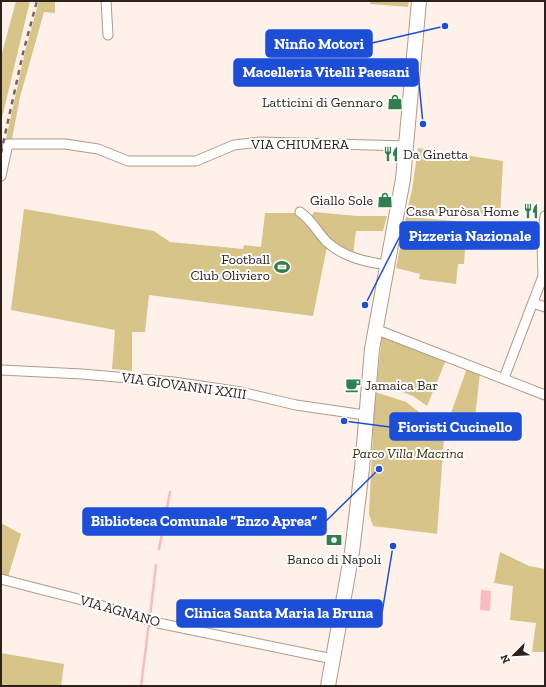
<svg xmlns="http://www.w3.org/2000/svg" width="546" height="687" viewBox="0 0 546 687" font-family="'Zilla Slab',serif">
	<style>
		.green { fill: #d6c488 }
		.water { fill: #fabbc1 }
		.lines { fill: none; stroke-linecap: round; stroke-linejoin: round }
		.stream { stroke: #fabbc1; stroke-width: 2.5 }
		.minor-casing { stroke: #b59887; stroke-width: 11 }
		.primary-casing { stroke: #b59887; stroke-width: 16 }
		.minor { stroke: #fff; stroke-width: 9 }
		.primary { stroke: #fff; stroke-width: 14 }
		.rail { stroke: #736760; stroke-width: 2.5; stroke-dasharray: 5 5; stroke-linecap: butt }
		.labels { text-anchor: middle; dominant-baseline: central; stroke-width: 4; stroke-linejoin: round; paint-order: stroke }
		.poi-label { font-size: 14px; fill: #2d221b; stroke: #fff; text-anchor: end }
		.street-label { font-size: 14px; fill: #2d221b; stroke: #fff }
		.park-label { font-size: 14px; font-style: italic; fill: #382d01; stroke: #fff }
		.leader { fill: none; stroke: #1d4ed8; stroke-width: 1.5 }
		.callout-dot { fill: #1d4ed8; stroke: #fff; stroke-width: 1.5 }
		.callout { fill: #1d4ed8; stroke: #1d4ed8; stroke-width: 1.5 }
		.callout-label { font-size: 15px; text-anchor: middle; font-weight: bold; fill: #fff }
	</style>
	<rect width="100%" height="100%" fill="#fef1ea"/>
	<g class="green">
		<polygon points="16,1 30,1 1,122 1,57"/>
		<polygon points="39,1 55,1 55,13 44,12 20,97 12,139 6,139 25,52"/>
		<polygon points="371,1 409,1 408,7 370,4"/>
		<polygon points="418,148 503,161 500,218 407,211 412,190"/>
		<polygon points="24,209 154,231 170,242 243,249 244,245 261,247 265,213 296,213 309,222 327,247 313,316 149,295 145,332 132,332 132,371 112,369 115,330 11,310"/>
		<polygon points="314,212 357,216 387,216 383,231 356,231 353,255 329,239 311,217"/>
		<polygon points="406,217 467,222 464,264 458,264 456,284 419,279 420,274 396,268"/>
		<polygon points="382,336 446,360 427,406 413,396 377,382"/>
		<polygon points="467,368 480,373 474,427 450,416"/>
		<polygon points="375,392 406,402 423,415 445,424 437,534 373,526 369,514"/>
		<polygon points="1,523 21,534 8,577 1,575"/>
		<polygon points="500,552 529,566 545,569 545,652 532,652 536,623 510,620 513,586 494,583"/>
		<polygon points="1,653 64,664 61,686 1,686"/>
	</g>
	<polygon class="water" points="481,590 491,591 490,611 480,610"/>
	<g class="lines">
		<g class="stream">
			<polyline points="159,549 170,492"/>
			<polyline points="150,616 156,565"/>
			<polyline points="141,686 149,623"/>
		</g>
		<defs>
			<g id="minor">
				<polyline points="106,1 108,35"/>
				<polyline points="1,176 8,144 65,144 98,149 128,161 196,161 234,145 260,142 407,146"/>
				<path d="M300,212C312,220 317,232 327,242C343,257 366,262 387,265"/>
				<polyline points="533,303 545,307"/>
				<polyline points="375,329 545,395"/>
				<polyline points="1,370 82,374 174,382 241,392 296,405 365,415"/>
				<polyline points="504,378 543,276 542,240 545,216"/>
				<polyline points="1,579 86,601 158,623 333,659"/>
			</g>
			<polyline id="primary" points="328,686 352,552 362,468 372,349 403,179 419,1"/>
		</defs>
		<use href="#minor" class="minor-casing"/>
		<use href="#primary" class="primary-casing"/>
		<use href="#minor" class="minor"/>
		<use href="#primary" class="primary"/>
		<polyline class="rail" points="1,153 23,53 37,1"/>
	</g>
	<defs>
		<symbol id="shop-bare" viewBox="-9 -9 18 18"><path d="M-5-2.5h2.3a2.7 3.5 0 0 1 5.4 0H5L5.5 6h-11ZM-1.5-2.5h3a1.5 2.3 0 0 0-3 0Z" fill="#317f4f" stroke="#fff" stroke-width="2.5" paint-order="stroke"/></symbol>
		<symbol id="restaurant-bare" viewBox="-9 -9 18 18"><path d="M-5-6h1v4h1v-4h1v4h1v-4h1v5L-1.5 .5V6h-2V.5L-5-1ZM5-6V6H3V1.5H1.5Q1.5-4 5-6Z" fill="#317f4f" stroke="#fff" stroke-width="2.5" paint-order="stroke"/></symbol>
		<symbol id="stadium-bare" viewBox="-9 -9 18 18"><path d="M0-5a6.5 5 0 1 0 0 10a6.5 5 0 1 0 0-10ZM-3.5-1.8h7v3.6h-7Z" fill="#317f4f" stroke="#fff" stroke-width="2.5" paint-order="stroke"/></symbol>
		<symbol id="cafe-bare" viewBox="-9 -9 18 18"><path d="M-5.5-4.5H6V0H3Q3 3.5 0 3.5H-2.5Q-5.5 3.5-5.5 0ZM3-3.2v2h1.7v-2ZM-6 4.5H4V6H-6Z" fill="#317f4f" stroke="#fff" stroke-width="2.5" paint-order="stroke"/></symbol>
		<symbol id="bank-bare" viewBox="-9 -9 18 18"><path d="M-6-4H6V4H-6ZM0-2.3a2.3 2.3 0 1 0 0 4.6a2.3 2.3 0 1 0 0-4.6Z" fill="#317f4f" stroke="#fff" stroke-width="2.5" paint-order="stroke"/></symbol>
	</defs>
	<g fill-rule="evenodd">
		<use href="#shop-bare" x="384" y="91" width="22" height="22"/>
		<use href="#restaurant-bare" x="380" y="143" width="22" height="22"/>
		<use href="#shop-bare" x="374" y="189" width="22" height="22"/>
		<use href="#restaurant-bare" x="520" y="200" width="22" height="22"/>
		<use href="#stadium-bare" x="271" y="256" width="22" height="22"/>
		<use href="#cafe-bare" x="342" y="374" width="22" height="22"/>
		<use href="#bank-bare" x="323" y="529" width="22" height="22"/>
	</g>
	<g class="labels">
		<g class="poi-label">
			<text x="383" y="102">Latticini di Gennaro</text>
			<text x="403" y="154" text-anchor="start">Da Ginetta</text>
			<text x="373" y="200">Giallo Sole</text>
			<text x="519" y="211">Casa Puròsa Home</text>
			<text x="270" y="259">Football<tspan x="270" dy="16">Club Oliviero</tspan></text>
			<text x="365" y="385" text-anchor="start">Jamaica Bar</text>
			<text x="334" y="559" text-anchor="middle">Banco di Napoli</text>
		</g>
		<g class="street-label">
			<text x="300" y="144">VIA CHIUMERA</text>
			<text transform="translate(184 386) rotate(8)">VIA GIOVANNI XXIII</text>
			<text transform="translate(120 611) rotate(16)">VIA AGNANO</text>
		</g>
		<g class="park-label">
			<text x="408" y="453">Parco Villa Macrina</text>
		</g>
	</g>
	<path class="leader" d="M445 26L372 43M423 124L418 72M365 305L400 236M344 421L390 427M379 469L326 521M393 546L382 613"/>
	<g class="callout-dot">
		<circle cx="445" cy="26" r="4"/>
		<circle cx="423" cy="124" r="4"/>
		<circle cx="365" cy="305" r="4"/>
		<circle cx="344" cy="421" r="4"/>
		<circle cx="379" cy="469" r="4"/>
		<circle cx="393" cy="546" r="4"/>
	</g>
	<g class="callout">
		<rect x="266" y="30" width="106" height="27" rx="4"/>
		<rect x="234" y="59" width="184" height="27" rx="4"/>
		<rect x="400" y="222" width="139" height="27" rx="4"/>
		<rect x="390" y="413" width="131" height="27" rx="4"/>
		<rect x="83" y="508" width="243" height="27" rx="4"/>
		<rect x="177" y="600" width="205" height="27" rx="4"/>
	</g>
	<g class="callout-label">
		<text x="319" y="49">Ninfio Motori</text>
		<text x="326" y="77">Macelleria Vitelli Paesani</text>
		<text x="470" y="241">Pizzeria Nazionale</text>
		<text x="455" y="432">Fioristi Cucinello</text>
		<text x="204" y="526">Biblioteca Comunale “Enzo Aprea”</text>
		<text x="279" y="618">Clinica Santa Maria la Bruna</text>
	</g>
	<rect width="546" height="687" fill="none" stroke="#2d221b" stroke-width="4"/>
	<g transform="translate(514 655) rotate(246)" stroke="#ffffff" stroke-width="3" paint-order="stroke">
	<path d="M0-3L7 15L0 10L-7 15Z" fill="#2d221b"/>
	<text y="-6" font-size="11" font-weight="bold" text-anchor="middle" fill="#2d221b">N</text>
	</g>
</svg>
